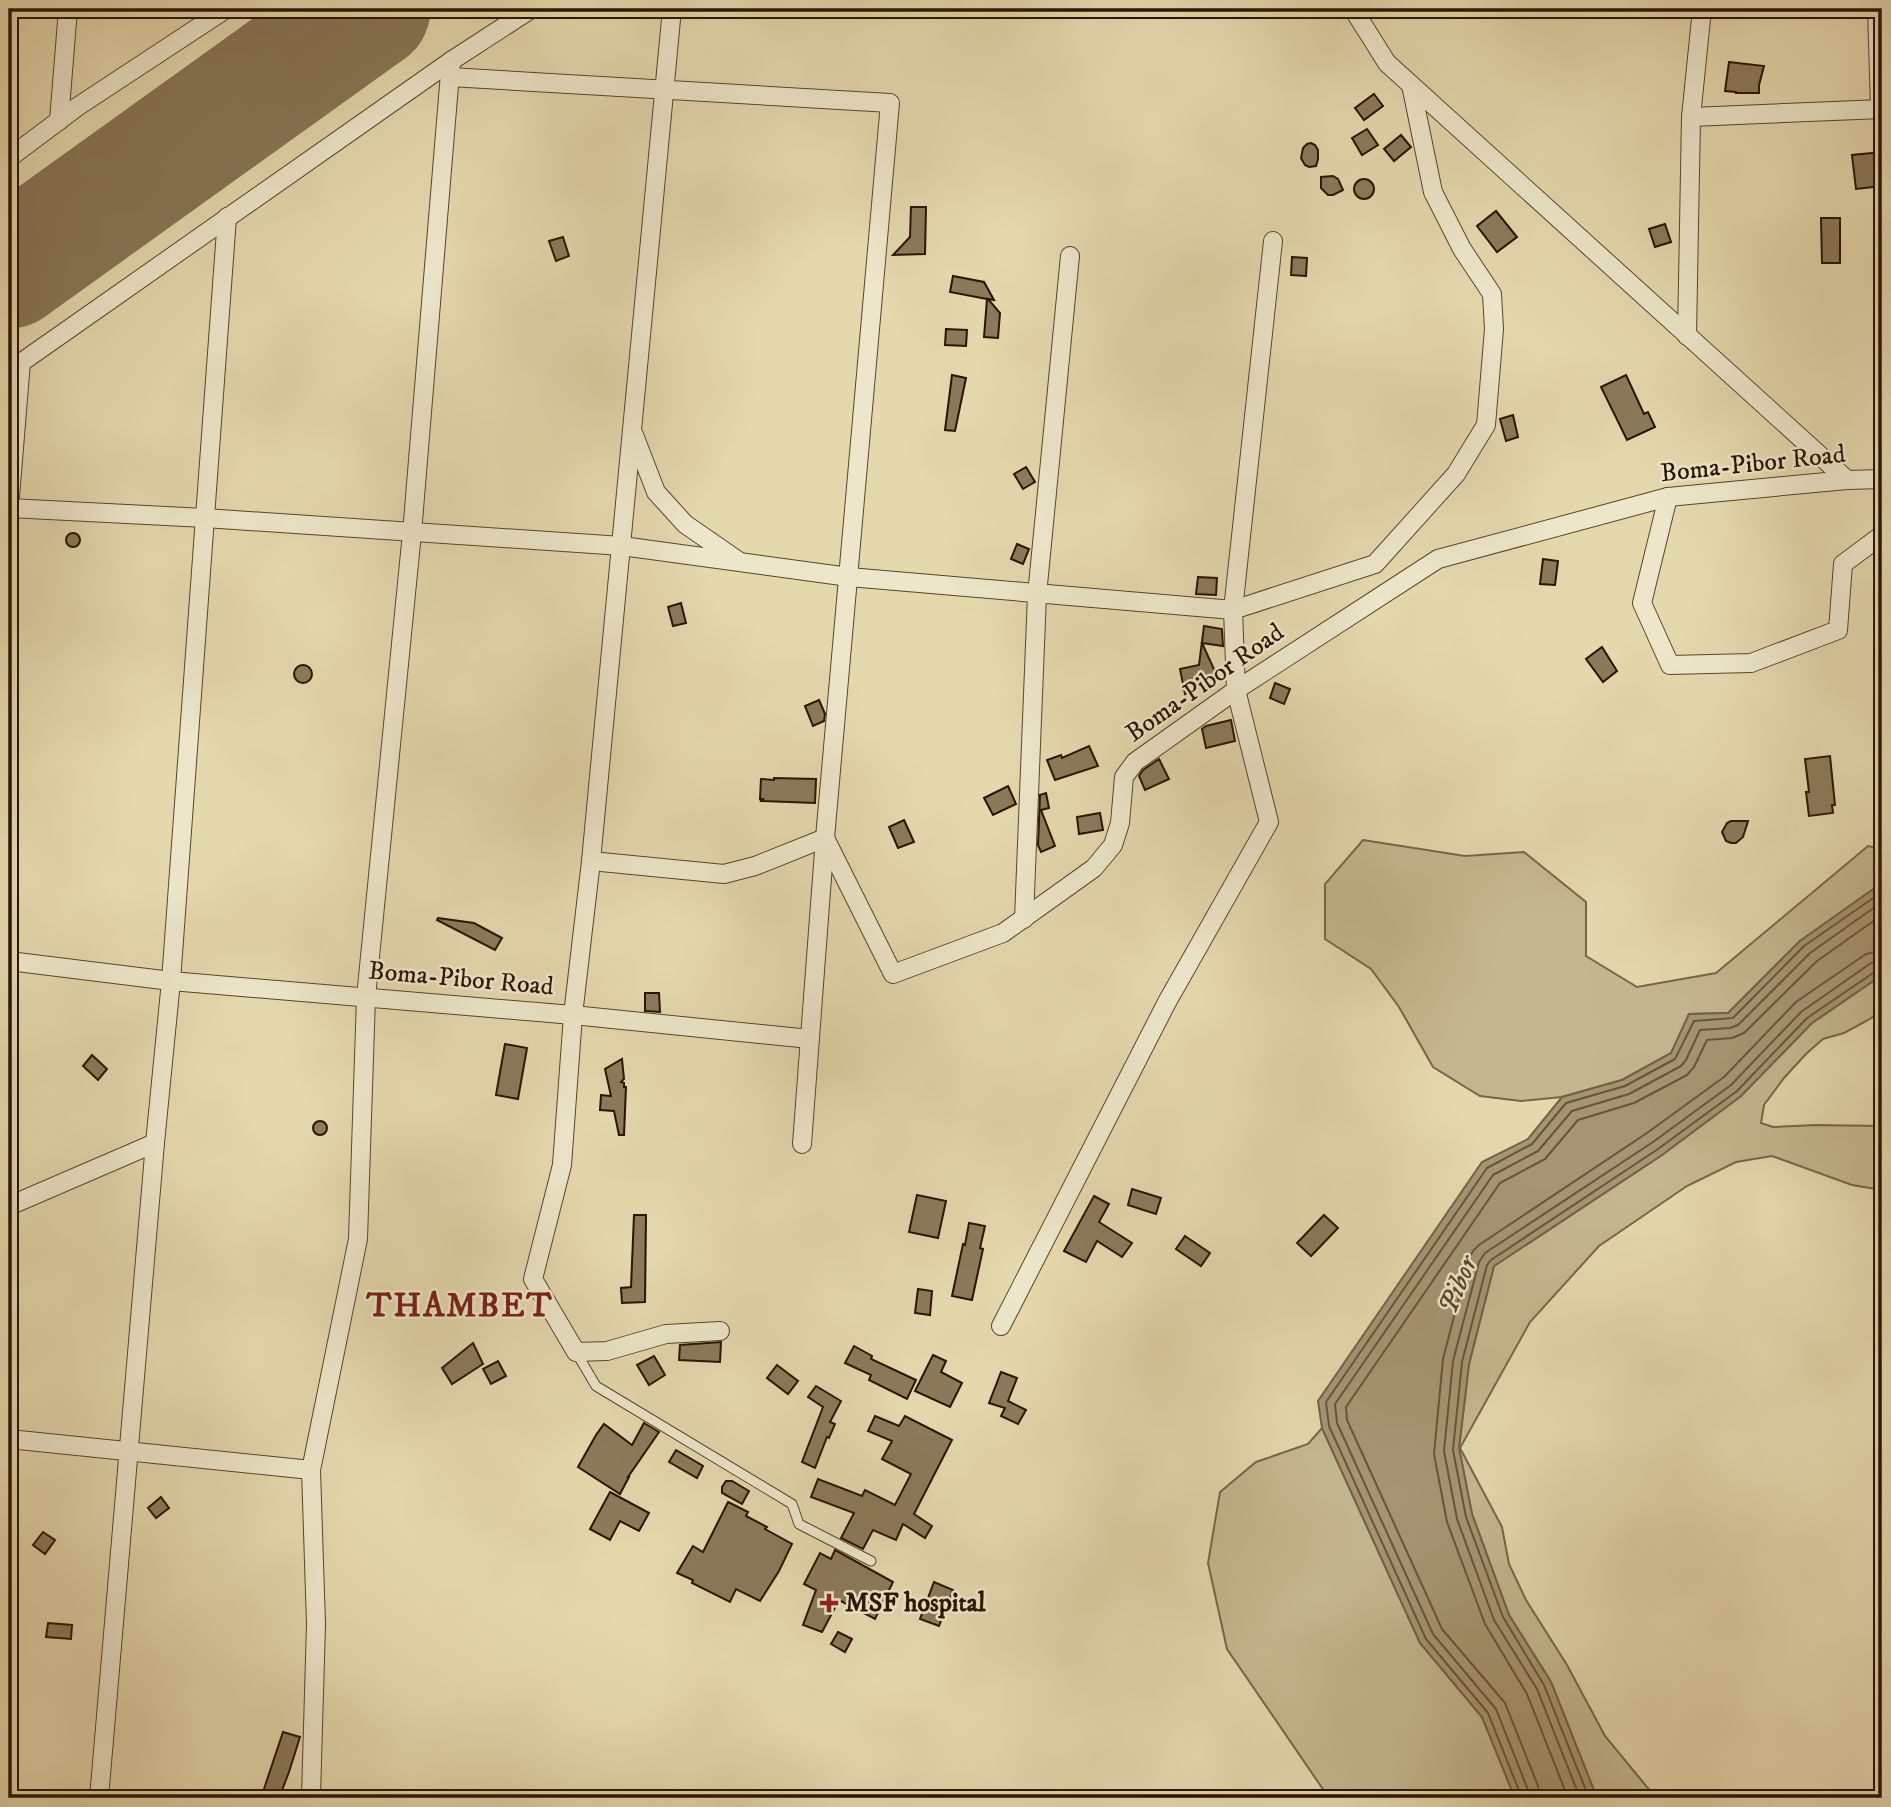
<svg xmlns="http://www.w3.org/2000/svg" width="1891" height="1807" viewBox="0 0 1891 1807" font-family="'IM FELL DW Pica',serif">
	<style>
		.green { fill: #c4b790; stroke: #776648; stroke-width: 2 }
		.water { fill: #a59572; stroke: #746144; stroke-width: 2 }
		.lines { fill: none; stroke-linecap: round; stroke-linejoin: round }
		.shore { stroke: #685439; stroke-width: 2 }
		.runway { stroke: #877656; stroke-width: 121 }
		.building { fill: #8b7a5a; stroke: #2a1400; stroke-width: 2 }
		.service-casing { stroke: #58452b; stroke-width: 11 }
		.minor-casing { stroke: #58452b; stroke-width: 20 }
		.service { stroke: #ede6ca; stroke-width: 9 }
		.minor { stroke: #ede6ca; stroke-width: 18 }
		.poi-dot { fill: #8f2418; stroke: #ede6ca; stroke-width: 2.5 }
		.labels { text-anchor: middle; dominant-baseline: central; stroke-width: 5; stroke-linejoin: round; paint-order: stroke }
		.street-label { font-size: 26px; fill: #2a1400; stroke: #ede6ca }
		.poi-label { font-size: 26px; font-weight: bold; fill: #2a1400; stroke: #ede6ca; text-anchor: start }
		.water-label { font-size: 28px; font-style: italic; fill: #5b482e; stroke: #ede6ca }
		.district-label { font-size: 33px; font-weight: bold; letter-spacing: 2px; fill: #7a1f14; stroke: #ede6ca }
	</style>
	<rect width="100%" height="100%" fill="#e4d8ad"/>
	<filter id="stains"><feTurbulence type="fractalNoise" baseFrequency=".00286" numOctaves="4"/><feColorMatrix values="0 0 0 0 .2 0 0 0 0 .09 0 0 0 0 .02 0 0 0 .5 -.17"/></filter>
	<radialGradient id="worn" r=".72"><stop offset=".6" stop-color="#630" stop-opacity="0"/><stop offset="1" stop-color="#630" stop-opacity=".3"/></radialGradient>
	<g class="green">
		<polygon points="1363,840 1465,856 1524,852 1586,902 1586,956 1637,987 1716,973 1868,846 1882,849 1882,883 1800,941 1728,1013 1689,1014 1672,1053 1622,1080 1562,1097 1521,1101 1480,1096 1433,1067 1399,1007 1371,969 1325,939 1325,884"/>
		<polygon points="1882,975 1882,1009 1870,1019 1844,1033 1823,1039 1806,1054 1784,1078 1764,1105 1761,1123 1773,1127 1815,1125 1882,1126 1882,1190 1852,1185 1772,1156 1736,1162 1687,1186 1599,1246 1530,1322 1460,1448 1502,1527 1509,1564 1526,1600 1567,1665 1605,1736 1656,1798 1597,1798 1551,1682 1509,1615 1472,1514 1459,1448 1469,1364 1494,1266 1662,1155 1741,1096 1812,1023"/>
		<polygon points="1322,1428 1420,1643 1482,1717 1515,1798 1329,1798 1227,1649 1208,1563 1220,1492 1256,1462 1308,1444"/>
	</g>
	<polygon class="water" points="1882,883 1882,975 1812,1023 1741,1096 1662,1155 1494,1266 1469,1364 1459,1448 1472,1514 1509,1615 1551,1682 1597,1798 1515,1798 1482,1717 1420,1643 1322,1428 1318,1401 1482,1162 1528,1139 1562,1097 1622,1080 1671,1053 1689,1014 1728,1013 1800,941"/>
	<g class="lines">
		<g class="shore">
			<polyline points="1521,1798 1520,1793 1488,1713 1426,1639 1329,1426 1326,1402 1487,1168 1532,1144 1566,1103 1625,1086 1675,1059 1694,1021 1733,1018 1804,946 1882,892"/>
			<polyline points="1529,1798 1528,1790 1496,1709 1433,1634 1337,1423 1335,1404 1493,1175 1538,1151 1572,1111 1629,1094 1681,1066 1686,1060 1700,1030 1730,1028 1738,1025 1810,953 1882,902"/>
			<polyline points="1540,1798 1538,1786 1505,1703 1442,1629 1347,1420 1346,1407 1500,1183 1545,1159 1578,1120 1634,1103 1687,1075 1694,1067 1707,1040 1732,1038 1744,1033 1817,961 1882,915"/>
			<polyline points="1568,1798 1527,1694 1485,1624 1447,1522 1434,1454 1443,1359 1469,1259 1473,1251 1479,1245 1647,1133 1724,1077 1796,1002 1866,954 1882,950"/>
			<polyline points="1580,1798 1537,1689 1494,1620 1457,1519 1444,1451 1453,1361 1479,1262 1485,1253 1653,1142 1731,1085 1801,1012 1871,963 1882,961"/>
			<polyline points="1589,1798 1544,1685 1503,1617 1466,1517 1453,1450 1462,1362 1487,1265 1491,1260 1658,1149 1737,1091 1807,1018 1876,971 1882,970"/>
		</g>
		<polyline class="runway" points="9,268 370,9"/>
	</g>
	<g class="building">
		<polygon points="1729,62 1764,66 1759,85 1759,93 1736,93 1736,92 1725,91"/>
		<polygon points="1374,94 1383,106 1364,120 1355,108"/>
		<polygon points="1367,129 1378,145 1362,155 1352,138"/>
		<polygon points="1401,135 1411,147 1394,161 1384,149"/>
		<polygon points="1311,143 1315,145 1318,150 1318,159 1316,166 1309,167 1305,165 1301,158 1303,148 1307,144"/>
		<polygon points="1882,152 1882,186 1856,189 1852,155"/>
		<polygon points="1333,176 1338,179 1343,190 1333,195 1328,195 1321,188 1321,177"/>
		<circle cx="1364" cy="189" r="10"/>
		<polygon points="911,207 926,207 925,254 893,255 910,237"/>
		<polygon points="1496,211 1517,237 1497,252 1477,226"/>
		<polygon points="1821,218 1840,218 1840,263 1822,263"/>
		<polygon points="1665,224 1671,242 1655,247 1649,229"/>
		<polygon points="563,237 569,256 556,261 549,241"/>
		<polygon points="1292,257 1307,258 1306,276 1291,275"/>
		<polygon points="953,276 984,282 994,300 988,299 1000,313 998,338 984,337 987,299 950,292"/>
		<polygon points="946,329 967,330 966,346 945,345"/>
		<polygon points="952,375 966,378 955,431 945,430"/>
		<polygon points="1626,375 1644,414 1648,412 1655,427 1627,440 1601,387"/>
		<polygon points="1513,415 1518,437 1506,441 1500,419"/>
		<polygon points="1026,467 1035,482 1023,489 1014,474"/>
		<circle cx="73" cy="540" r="7"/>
		<polygon points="1017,544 1029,549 1023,564 1011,559"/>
		<polygon points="1543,559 1558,561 1555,585 1540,584"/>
		<polygon points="1198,577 1217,578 1216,595 1196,594"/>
		<polygon points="681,603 686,623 673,626 668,607"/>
		<polygon points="1204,626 1222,629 1223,646 1202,643 1218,678 1185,694 1180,669 1199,665"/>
		<polygon points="1602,647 1617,671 1603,682 1586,659"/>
		<circle cx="303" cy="674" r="9"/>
		<polygon points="1275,683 1290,689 1284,704 1270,698"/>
		<polygon points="819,700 825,714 824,721 813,726 805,706"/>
		<polygon points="1231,720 1235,741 1206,748 1202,729 1206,726"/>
		<polygon points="1089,746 1098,766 1055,780 1047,760 1061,755 1062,758"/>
		<polygon points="1830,756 1835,805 1832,805 1833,813 1809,816 1806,792 1809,792 1805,759"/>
		<polygon points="1159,759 1169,779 1145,790 1139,776 1143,770"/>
		<polygon points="774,778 816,779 815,803 760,801 764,799 760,799 761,779 774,780"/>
		<polygon points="1008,786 1016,804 993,815 984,798"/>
		<polygon points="1046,793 1049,808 1041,810 1055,846 1041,852 1038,845 1040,795"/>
		<polygon points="1100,813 1103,830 1079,834 1077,817"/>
		<polygon points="904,820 914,842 898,848 889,827"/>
		<polygon points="1731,821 1748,821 1743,837 1736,843 1731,843 1726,841 1722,832 1727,823"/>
		<polygon points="438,918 474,923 502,938 495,950 437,920"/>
		<polygon points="645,993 659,993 660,1012 645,1011"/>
		<polygon points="505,1044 527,1048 518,1099 496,1095"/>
		<polygon points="92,1055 107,1069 98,1080 83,1066"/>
		<polygon points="622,1059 624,1079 621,1082 624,1083 624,1087 626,1087 624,1135 619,1135 614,1111 600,1110 601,1095 611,1096 605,1069"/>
		<circle cx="320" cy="1128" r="7"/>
		<polygon points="1132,1189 1161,1198 1156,1214 1128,1205"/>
		<polygon points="917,1195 946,1201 938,1238 909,1232"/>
		<polygon points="1094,1196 1109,1204 1099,1222 1132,1243 1122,1257 1097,1241 1086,1262 1064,1251"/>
		<polygon points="634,1215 646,1215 645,1302 622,1303 621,1288 631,1287"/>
		<polygon points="1324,1215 1338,1228 1311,1256 1297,1243"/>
		<polygon points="969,1223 985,1226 980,1248 983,1249 972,1300 952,1296 963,1244 965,1245"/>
		<polygon points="1185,1236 1210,1253 1201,1266 1176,1249"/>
		<polygon points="918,1289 932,1291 930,1315 915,1313"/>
		<polygon points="721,1342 720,1362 679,1360 680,1345"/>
		<polygon points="473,1343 483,1364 452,1384 442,1368"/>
		<polygon points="854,1346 872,1356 871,1359 916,1380 907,1399 869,1380 871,1375 845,1363"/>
		<polygon points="933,1355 946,1361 941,1372 962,1383 950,1407 915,1391"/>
		<polygon points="654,1356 665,1375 649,1385 637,1365"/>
		<polygon points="498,1361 506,1376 491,1384 483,1369"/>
		<polygon points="777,1365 798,1381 788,1394 767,1378"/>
		<polygon points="1001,1372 1017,1378 1008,1401 1026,1410 1018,1424 1001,1416 1005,1408 989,1403"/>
		<polygon points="816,1386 841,1401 830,1422 835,1424 829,1438 827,1437 815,1468 802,1462 823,1407 808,1397"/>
		<polygon points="875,1416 899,1426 905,1416 952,1440 914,1514 932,1526 925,1538 903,1524 896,1540 873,1530 863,1549 841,1538 854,1513 811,1497 818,1479 862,1496 865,1490 895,1505 911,1474 882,1459 892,1441 868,1431"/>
		<polygon points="644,1423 659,1432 628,1477 629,1477 620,1494 578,1467 596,1435 604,1424 632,1445"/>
		<polygon points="676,1450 703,1466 697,1478 669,1462"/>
		<polygon points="726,1481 732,1481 749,1491 742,1504 722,1493 722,1487"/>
		<polygon points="610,1492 649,1513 639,1531 620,1521 610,1540 590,1529"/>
		<polygon points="161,1497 169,1508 156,1518 148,1508"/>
		<polygon points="728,1502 748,1512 746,1516 767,1527 765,1529 792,1544 779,1571 760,1601 736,1589 730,1602 692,1583 693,1580 677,1573 693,1546 703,1552"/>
		<polygon points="43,1532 55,1540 45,1554 33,1545"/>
		<polygon points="835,1550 893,1582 875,1619 839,1600 822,1632 803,1625 816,1590 804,1584 820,1553 831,1559"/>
		<polygon points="934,1582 953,1590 939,1626 920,1619"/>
		<polygon points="48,1623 72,1625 71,1639 46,1637"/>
		<polygon points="838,1632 852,1639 845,1652 831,1644"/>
		<polygon points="283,1732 300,1737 289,1772 279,1798 261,1798"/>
	</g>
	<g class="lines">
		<defs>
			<polyline id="service" points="576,1352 596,1386 792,1504 799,1524 871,1561"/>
			<g id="minor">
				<polyline points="672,9 591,861 573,1015 562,1165 533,1279 576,1352 607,1351 666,1334 720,1331"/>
				<polyline points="1353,9 1387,63 1847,480"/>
				<polyline points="1877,9 1880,109"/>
				<polyline points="450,77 890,103 825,838 802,1144"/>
				<polyline points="1691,117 1702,9"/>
				<polyline points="59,121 68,9"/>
				<polyline points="9,158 77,107 226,9"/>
				<polyline points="1687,336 1691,117 1882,109"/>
				<polyline points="9,371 451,61 531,9"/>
				<polyline points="634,435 656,492 685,524 737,560"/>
				<polyline points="1668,497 1642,603 1670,665 1751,663 1838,630 1843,564 1882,535"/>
				<polyline points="9,508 205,518 622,546 849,577 1233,610 1375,564 1456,474 1486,425 1494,329 1492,294 1462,249 1433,192 1411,85"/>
				<polyline points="9,509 21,362"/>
				<polyline points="591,861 724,874 755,866 825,838 893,974 1003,933 1094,868 1113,845 1120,823 1124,777 1135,762 1236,690 1438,559 1668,497 1847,480 1882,479"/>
				<polyline points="1024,919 1037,595 1070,256"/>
				<polyline points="9,961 171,981 573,1015 810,1039"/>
				<polyline points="9,1206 155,1143"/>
				<polyline points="1001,1326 1167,1002 1269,822 1236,690 1233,610 1273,241"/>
				<polyline points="9,1439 311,1470"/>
				<polyline points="99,1798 155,1143 171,981 227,217"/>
				<polyline points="310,1798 311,1796 316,1624 311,1470 358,1239 366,997 412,533 451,61"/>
			</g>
		</defs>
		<use href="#service" class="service-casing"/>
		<use href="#minor" class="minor-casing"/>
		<use href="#service" class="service"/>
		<use href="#minor" class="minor"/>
	</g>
	<path class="poi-dot" d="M825.5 1592.5h7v7h7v7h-7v7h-7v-7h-7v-7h7z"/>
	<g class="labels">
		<g class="street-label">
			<text transform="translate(1753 464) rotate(-6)">Boma-Pibor Road</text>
			<text transform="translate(1205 683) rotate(-35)">Boma-Pibor Road</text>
			<text transform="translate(461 979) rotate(5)">Boma-Pibor Road</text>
		</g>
		<g class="poi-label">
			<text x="845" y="1603">MSF hospital</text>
		</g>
		<g class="water-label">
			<text transform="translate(1458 1285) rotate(-67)">Pibor</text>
		</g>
		<g class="district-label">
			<text x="460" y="1306">THAMBET</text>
		</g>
	</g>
	<rect width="1891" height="1807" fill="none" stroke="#e4d8ad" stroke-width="35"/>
	<rect x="10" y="10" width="1870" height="1786" fill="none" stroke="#2a1400" stroke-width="3.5"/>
	<rect x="18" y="18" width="1856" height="1772" fill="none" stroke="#2a1400" stroke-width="2"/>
	<rect width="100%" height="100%" filter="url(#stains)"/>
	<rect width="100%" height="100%" fill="url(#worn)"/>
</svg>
